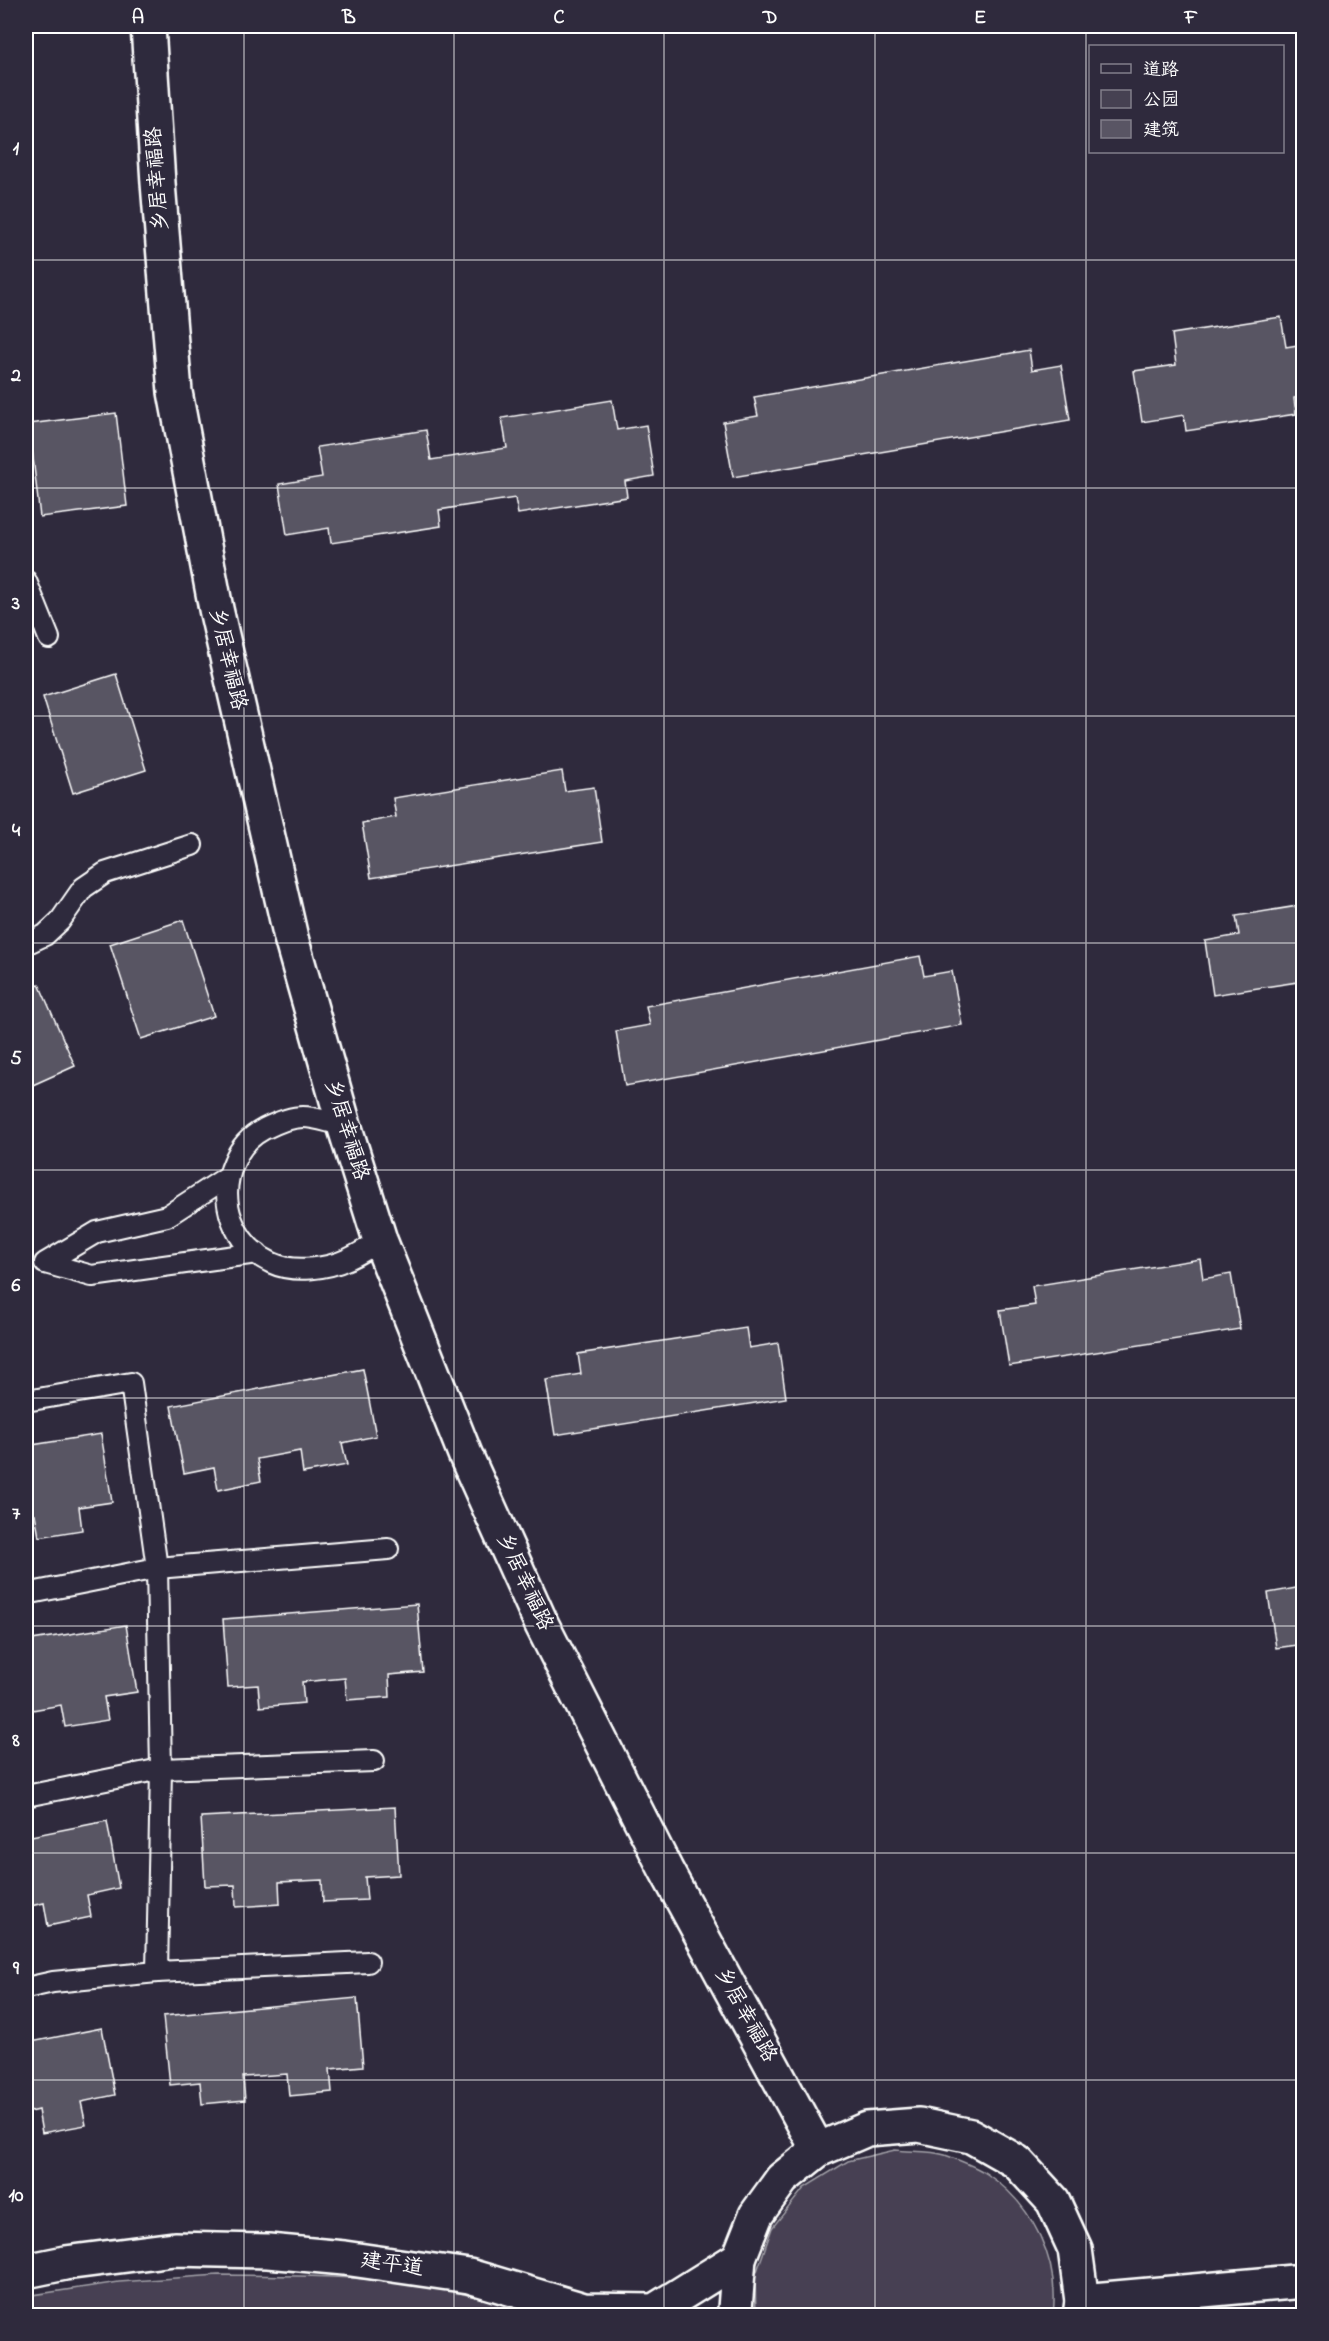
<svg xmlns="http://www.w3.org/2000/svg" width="1329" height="2341" viewBox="0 0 1329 2341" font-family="'Indie Flower','LXGW WenKai TC',sans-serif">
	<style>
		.green { fill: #464152; stroke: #a2a0a8; stroke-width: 1.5 }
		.building { fill: #595564; stroke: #fff; stroke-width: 1.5 }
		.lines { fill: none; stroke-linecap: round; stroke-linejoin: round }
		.lane-casing { stroke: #fff; stroke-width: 24 }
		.street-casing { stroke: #fff; stroke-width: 38 }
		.secondary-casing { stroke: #fff; stroke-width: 38 }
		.lane { stroke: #2f2a3d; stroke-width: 20 }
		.street { stroke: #2f2a3d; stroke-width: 33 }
		.secondary { stroke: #2f2a3d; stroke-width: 33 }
		.grid { fill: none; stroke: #fff; stroke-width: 1.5; stroke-opacity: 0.55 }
		.labels { text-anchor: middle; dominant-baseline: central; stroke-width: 5; stroke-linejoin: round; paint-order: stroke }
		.street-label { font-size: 21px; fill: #fff; stroke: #2f2a3d }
		.neatline { fill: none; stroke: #fff; stroke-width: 2 }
		.grid-label { font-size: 20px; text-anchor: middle; font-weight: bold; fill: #fff }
	</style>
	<rect width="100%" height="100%" fill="#2f2a3d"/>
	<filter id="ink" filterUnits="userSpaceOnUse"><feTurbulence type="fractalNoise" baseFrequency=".0167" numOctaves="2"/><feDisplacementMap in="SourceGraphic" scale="12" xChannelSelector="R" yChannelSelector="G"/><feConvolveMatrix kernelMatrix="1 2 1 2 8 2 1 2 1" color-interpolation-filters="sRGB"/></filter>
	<g filter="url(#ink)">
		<g class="green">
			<path d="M895,2150C911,2152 930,2150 945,2155C958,2160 975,2166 987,2174C1033,2205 1060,2261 1053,2315H756L755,2277L772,2228L804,2188L848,2161Z"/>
			<path d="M218,2275C301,2276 387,2274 468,2295C489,2300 505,2302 523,2315L26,2316V2296L119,2282Z"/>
		</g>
		<g class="building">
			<polygon points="1281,317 1286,347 1304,344 1304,396 1294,398 1296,414 1186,431 1184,415 1142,422 1134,371 1176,365 1172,334"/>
			<polygon points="1029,350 1032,370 1061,365 1070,420 733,477 723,422 758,416 754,397"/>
			<polygon points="612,400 617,430 646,425 654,476 625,481 627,497 518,514 515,498 439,510 441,526 331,543 329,528 287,535 279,484 322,477 317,447 426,430 431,460 507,448 502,418"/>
			<polygon points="116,413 127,506 40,517 29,424"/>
			<polygon points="116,674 146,770 73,793 43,697"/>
			<polygon points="562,771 565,791 594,787 602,842 371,878 362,823 396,817 393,798"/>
			<polygon points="1304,905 1304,981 1213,995 1205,941 1239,935 1236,916"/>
			<polygon points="183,920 214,1016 141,1039 110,944"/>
			<polygon points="920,956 924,976 952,971 962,1025 625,1086 616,1031 650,1025 646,1006"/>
			<polygon points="39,984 75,1066 26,1088 26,990"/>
			<polygon points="1200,1259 1203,1279 1231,1274 1240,1329 1009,1366 1000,1310 1035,1305 1032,1286"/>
			<polygon points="746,1328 749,1348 778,1343 786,1398 555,1435 546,1380 581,1374 578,1354"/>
			<polygon points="363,1369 376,1436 342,1443 347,1465 303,1473 300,1451 257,1459 261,1481 218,1490 214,1467 184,1473 171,1406"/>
			<polygon points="101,1434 112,1502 79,1507 82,1530 39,1537 35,1514 26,1516 26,1446"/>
			<polygon points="1304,1567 1304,1644 1276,1648 1268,1593 1302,1587 1299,1568"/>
			<polygon points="417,1604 423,1672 389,1675 390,1697 347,1700 345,1678 302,1682 304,1703 260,1707 258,1685 228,1687 223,1619"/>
			<polygon points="126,1625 137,1692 104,1697 108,1720 65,1727 61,1705 26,1711 26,1641"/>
			<polygon points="395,1807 399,1875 365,1877 367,1900 323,1902 322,1880 279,1882 280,1904 236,1907 235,1885 205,1886 201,1817"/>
			<polygon points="107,1821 119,1888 87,1895 91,1917 48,1926 44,1903 26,1907 26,1837"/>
			<polygon points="357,1998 363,2066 330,2069 332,2092 289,2096 287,2074 243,2077 245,2100 202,2104 200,2082 170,2085 163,2016"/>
			<polygon points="102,2028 115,2095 81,2102 86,2125 42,2133 38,2110 26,2113 26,2043"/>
		</g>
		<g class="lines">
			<defs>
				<g id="lane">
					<polyline points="26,581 49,638"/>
					<polyline points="26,944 45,935 60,921 83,888 105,873 192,845"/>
					<path d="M344,1125C331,1123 316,1117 303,1117C291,1117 274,1124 264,1129C249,1137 240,1147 234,1162C217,1200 233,1245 272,1263C293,1273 327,1269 348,1259C359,1254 370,1247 380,1240"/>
					<polyline points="227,1177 167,1216 97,1232 45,1263 92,1276 257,1253"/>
					<polyline points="26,1401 131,1383 157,1568 161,1769 157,1972"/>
					<polyline points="26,1594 157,1568 388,1549"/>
					<polyline points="26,1796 161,1769 374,1761"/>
					<polyline points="26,1988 53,1982 157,1972 368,1962"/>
				</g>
				<polyline id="street" points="1082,2301 1304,2281"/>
				<g id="secondary">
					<polyline points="148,26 158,183 175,392 216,609 291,938 344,1125 380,1240 465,1454 542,1625 666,1870 818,2150"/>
					<polyline points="26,2271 65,2263 174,2249 268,2251 344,2258 469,2276 584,2310 654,2311 739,2258"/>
					<polyline points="737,2316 735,2309 739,2258 756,2215 782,2179 818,2150 867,2129 919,2125 971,2136 1017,2162 1053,2201 1075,2249 1082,2301 1080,2316"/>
				</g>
			</defs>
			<use href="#lane" class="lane-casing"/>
			<use href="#street" class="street-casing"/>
			<use href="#secondary" class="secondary-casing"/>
			<use href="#lane" class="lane"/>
			<use href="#street" class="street"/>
			<use href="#secondary" class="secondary"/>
		</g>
	</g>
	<path class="grid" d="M244,26V2316M454,26V2316M664,26V2316M875,26V2316M1086,26V2316M26,260H1304M26,488H1304M26,716H1304M26,943H1304M26,1170H1304M26,1398H1304M26,1626H1304M26,1853H1304M26,2080H1304"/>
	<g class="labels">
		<g class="street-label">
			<text transform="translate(158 179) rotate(-94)">乡居幸福路</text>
			<text transform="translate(227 659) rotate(77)">乡居幸福路</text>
			<text transform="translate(346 1130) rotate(73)">乡居幸福路</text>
			<text transform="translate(524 1582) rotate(65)">乡居幸福路</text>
			<text transform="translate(745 2015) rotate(61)">乡居幸福路</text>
			<text transform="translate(392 2265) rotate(8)">建平道</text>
		</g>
	</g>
	<rect width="1329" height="2341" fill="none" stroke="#2f2a3d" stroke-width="66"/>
	<rect x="1089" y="45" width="195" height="108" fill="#2f2a3d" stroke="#827f8b" stroke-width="1.5"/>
	<rect x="1101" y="64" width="30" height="9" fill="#2f2a3d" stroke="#827f8b" stroke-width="1.5"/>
	<text x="1143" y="75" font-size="18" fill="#ffffff">道路</text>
	<rect x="1101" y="90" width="30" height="18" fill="#464152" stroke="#827f8b" stroke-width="1.5"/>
	<text x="1143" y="105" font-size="18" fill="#ffffff">公园</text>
	<rect x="1101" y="120" width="30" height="18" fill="#595564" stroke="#827f8b" stroke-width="1.5"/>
	<text x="1143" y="135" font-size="18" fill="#ffffff">建筑</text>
	<rect x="33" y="33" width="1263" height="2275" class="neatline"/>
	<g class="grid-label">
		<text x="138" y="23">A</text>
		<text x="349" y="23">B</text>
		<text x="559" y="23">C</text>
		<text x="770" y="23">D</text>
		<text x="980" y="23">E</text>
		<text x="1191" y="23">F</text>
		<text x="16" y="154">1</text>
		<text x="16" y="381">2</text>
		<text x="16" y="609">3</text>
		<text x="16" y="836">4</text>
		<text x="16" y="1064">5</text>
		<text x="16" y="1291">6</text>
		<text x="16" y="1519">7</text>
		<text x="16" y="1746">8</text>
		<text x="16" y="1974">9</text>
		<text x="16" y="2201">10</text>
	</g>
</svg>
